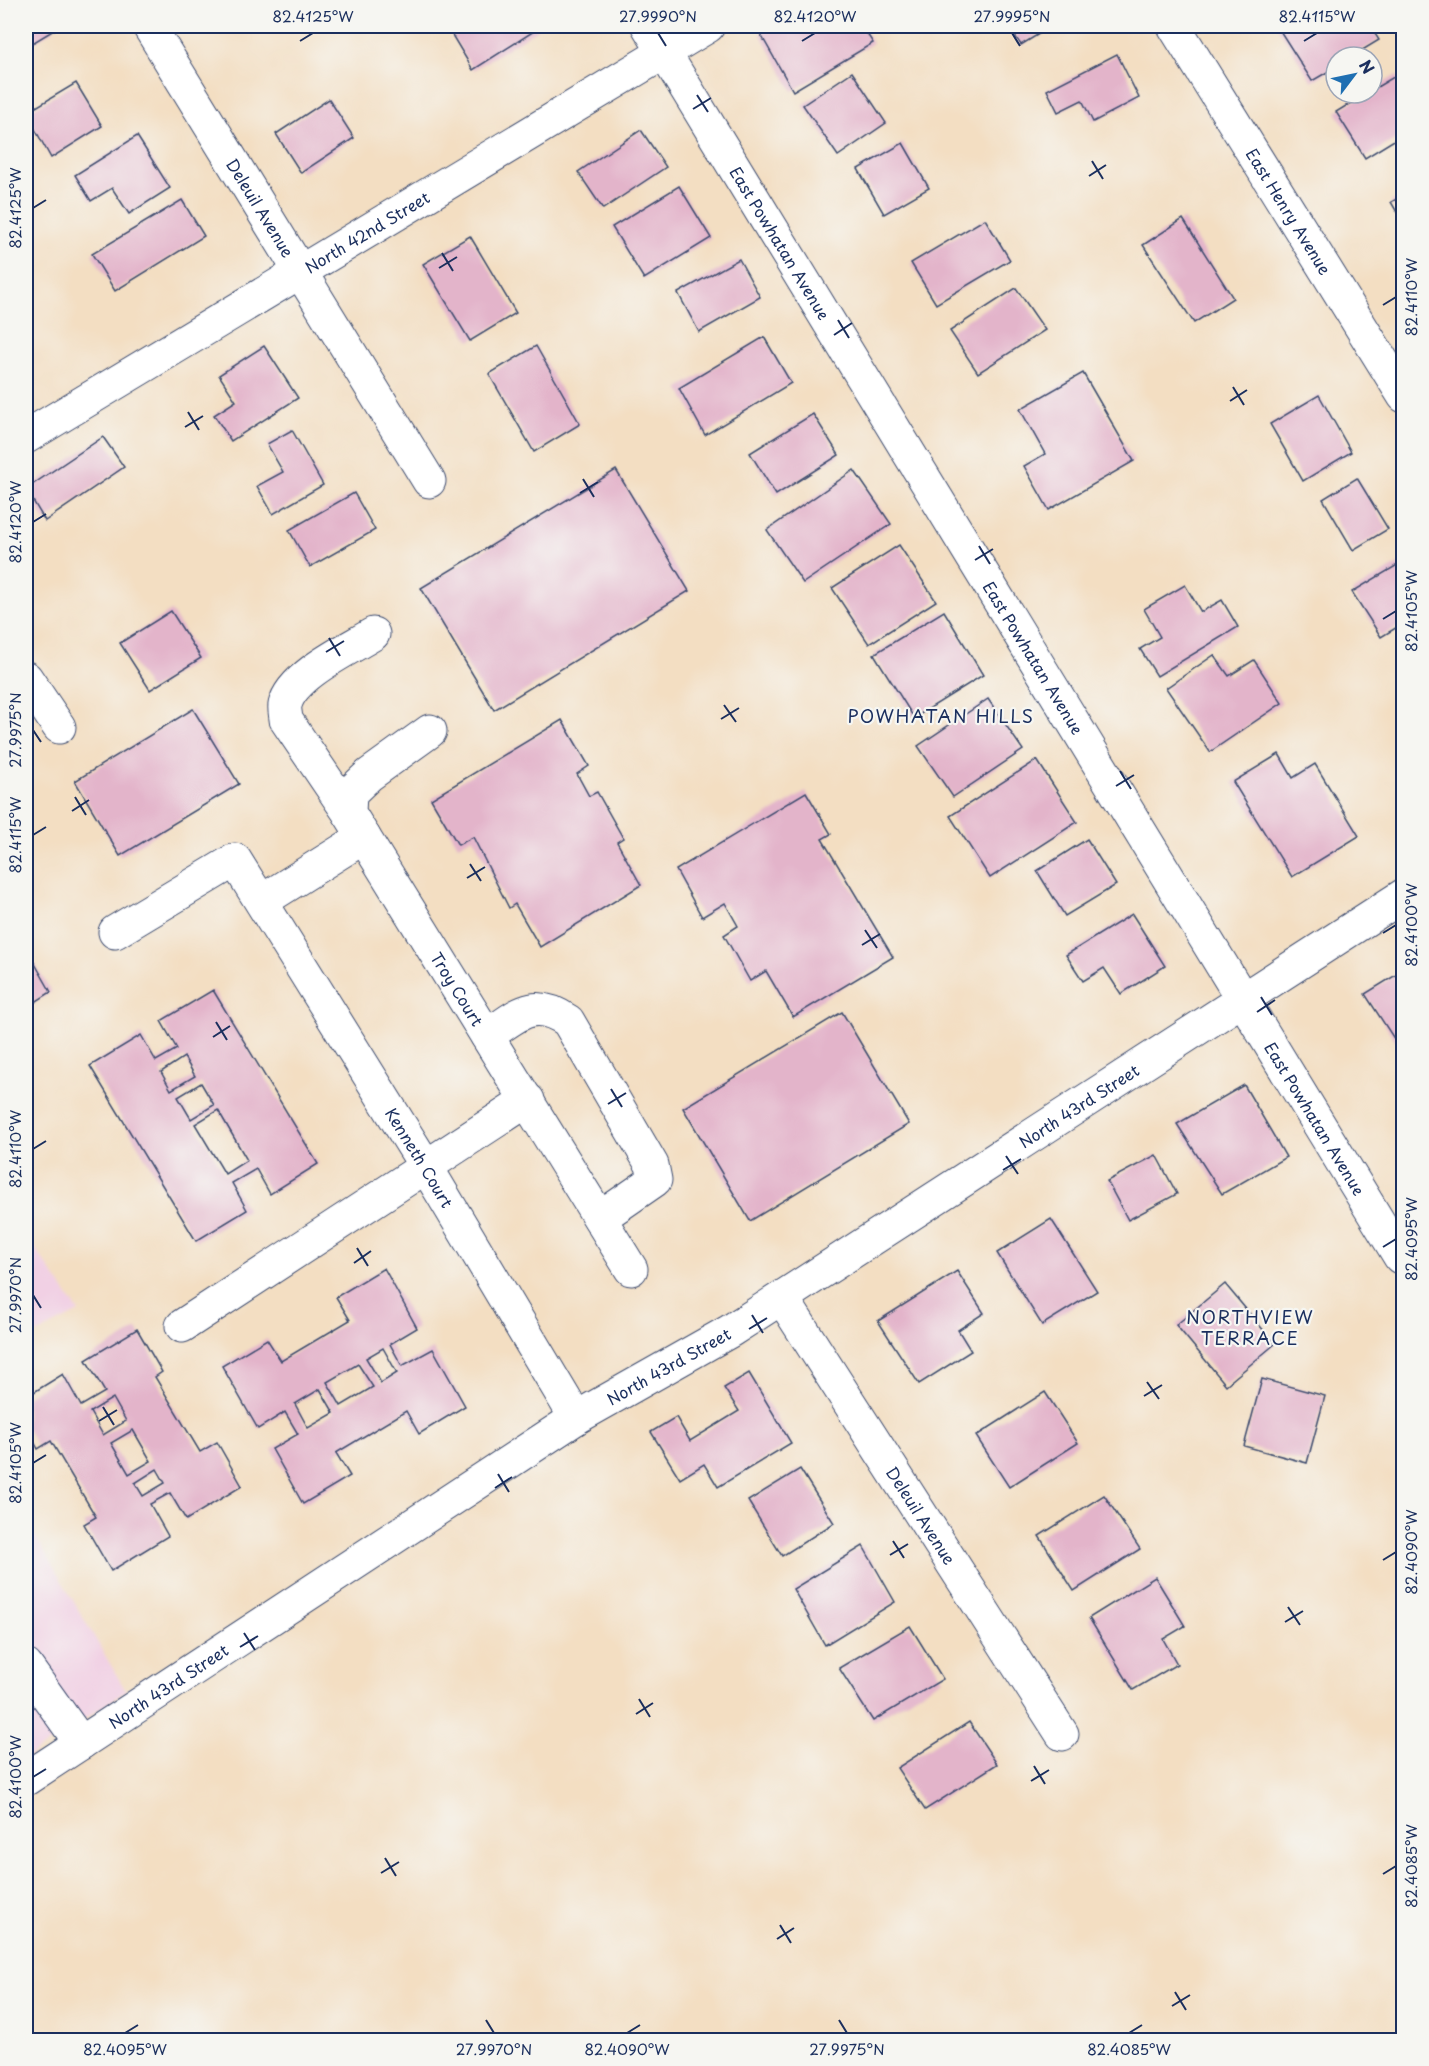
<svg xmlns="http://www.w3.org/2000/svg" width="1429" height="2066" viewBox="0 0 1429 2066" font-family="'Playpen Sans',sans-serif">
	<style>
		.built { fill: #f1d0e4 }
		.building { fill: #e3b4ca; fill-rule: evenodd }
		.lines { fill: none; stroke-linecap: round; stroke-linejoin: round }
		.minor-casing { stroke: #3b496d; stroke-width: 35 }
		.minor { stroke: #fff; stroke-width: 33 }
		.ticks { fill: none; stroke: #1b2f5e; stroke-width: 2 }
		.labels { text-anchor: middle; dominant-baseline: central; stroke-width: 4.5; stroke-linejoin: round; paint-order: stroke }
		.street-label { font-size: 16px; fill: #1b2f5e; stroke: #f6f6f2 }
		.neighbourhood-label { font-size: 18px; letter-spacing: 1.5px; fill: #1b2f5e; stroke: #f6f6f2 }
		.neatline { fill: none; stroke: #1b2f5e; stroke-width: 2 }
		.ticks-label { font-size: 15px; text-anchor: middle; fill: #1b2f5e }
	</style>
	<rect width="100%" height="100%" fill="#f6f6f2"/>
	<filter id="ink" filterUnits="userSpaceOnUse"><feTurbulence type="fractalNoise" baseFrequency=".0167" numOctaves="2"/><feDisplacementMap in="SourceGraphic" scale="12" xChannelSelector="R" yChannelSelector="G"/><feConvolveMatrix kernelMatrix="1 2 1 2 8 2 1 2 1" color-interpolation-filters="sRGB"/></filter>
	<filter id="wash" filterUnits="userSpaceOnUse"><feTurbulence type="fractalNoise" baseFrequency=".008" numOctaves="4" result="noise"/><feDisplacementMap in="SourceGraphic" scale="24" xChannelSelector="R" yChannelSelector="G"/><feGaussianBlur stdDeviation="1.35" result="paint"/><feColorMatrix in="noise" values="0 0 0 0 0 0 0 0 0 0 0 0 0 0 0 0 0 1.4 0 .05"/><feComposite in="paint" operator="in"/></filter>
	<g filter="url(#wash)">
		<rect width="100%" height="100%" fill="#f3dec2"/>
		<g class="built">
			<polygon points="26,1235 79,1312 26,1339"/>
			<polygon points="26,1520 126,1691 26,1758"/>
		</g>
		<g id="blocks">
			<g class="building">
				<polygon points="26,26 51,26 54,30 26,47"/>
				<polygon points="467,26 542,26 473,70 452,35"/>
				<polygon points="773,26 862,26 873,43 793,91 760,33"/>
				<polygon points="1008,26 1052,26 1021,45"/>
				<polygon points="1277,26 1370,26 1379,40 1351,57 1336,57 1336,67 1312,81"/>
				<polygon points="1117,54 1139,98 1093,122 1082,100 1058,112 1047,90"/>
				<polygon points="852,72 886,123 838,156 803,105"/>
				<polygon points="1397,75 1404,86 1404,134 1365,158 1336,112 1367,93 1372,93 1372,90"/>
				<polygon points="76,83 102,126 51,158 26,113"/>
				<polygon points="329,99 354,138 301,173 276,134"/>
				<polygon points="641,130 666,167 603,209 578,172"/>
				<polygon points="137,136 170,188 129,214 112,188 91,201 75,175"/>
				<polygon points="903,143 929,188 884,214 858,169"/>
				<polygon points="679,186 711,238 644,279 612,227"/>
				<polygon points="1404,195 1404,224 1391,202"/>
				<polygon points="182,200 204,236 115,291 92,254"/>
				<polygon points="985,219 1010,260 936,304 911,263"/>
				<polygon points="1183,219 1233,298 1194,323 1143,245"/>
				<polygon points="470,236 516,313 470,341 423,264"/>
				<polygon points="739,259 760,297 699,332 678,293"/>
				<polygon points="1016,288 1045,330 978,373 950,331"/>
				<polygon points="764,337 791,383 705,435 679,388"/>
				<polygon points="264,346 298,398 231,441 214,415 236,401 219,375"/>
				<polygon points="536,346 580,424 534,452 489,374"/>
				<polygon points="1083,373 1134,461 1049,510 1024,466 1045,454 1020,409"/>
				<polygon points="1319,395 1351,452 1303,481 1270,424"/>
				<polygon points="813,414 839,455 776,495 750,453"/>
				<polygon points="292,430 323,485 273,514 257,486 283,472 267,444"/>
				<polygon points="103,437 124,467 45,521 26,489"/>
				<polygon points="616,470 689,591 494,710 421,588"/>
				<polygon points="854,470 891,524 803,583 767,530"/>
				<polygon points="1357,478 1388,529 1353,550 1323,499"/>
				<polygon points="354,493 375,530 310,567 289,530"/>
				<polygon points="899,545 936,601 869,644 832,588"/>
				<polygon points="1404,561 1404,623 1381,637 1352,592"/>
				<polygon points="1185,585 1201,612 1222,600 1238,627 1157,676 1140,649 1160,637 1144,609"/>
				<polygon points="171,611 201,658 150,690 120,643"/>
				<polygon points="944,611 983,675 914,718 874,654"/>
				<polygon points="1214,655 1229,676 1254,660 1282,703 1210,752 1166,688"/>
				<polygon points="988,699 1023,750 953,797 918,746"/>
				<polygon points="193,709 239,784 120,856 75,781"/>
				<polygon points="562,720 589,766 577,774 589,796 597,792 623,838 617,842 641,885 540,947 515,904 509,908 473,837 458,845 431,799"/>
				<polygon points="1279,754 1293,778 1315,764 1359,836 1292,877 1233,782"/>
				<polygon points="1037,760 1077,822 990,878 950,816"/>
				<polygon points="806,792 831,834 822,839 893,957 793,1017 766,971 750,981 724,935 738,926 725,903 702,917 676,870"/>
				<polygon points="1087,839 1116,885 1065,916 1037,871"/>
				<polygon points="1132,914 1165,966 1121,994 1104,968 1083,981 1066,955"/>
				<polygon points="26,948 51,992 26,1008"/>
				<polygon points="1404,970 1404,1054 1365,994"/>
				<path d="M213,990L318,1164L270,1194L256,1169L232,1183L247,1210L196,1241L90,1066L141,1035L156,1061L177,1049L161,1021ZM184,1057L195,1076L171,1090L161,1072ZM201,1083L214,1105L191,1119L178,1097ZM218,1110L247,1160L225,1174L195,1124Z"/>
				<polygon points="842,1012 909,1124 750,1221 683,1108"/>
				<polygon points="1244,1085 1286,1157 1222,1194 1177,1124"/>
				<polygon points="1156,1155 1177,1194 1128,1220 1107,1181"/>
				<polygon points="1051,1219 1097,1291 1042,1325 997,1253"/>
				<path d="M384,1268L417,1328L390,1344L402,1366L433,1349L465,1406L419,1434L406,1411L336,1453L350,1476L303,1504L272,1449L298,1434L285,1412L258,1429L222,1366L267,1339L281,1361L350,1320L336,1297ZM383,1348L397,1373L381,1383L366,1358ZM358,1364L373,1387L341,1406L327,1382ZM320,1389L334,1413L308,1428L295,1404Z"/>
				<polygon points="957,1271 984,1313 958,1330 971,1351 919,1384 878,1321"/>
				<polygon points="1225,1284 1275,1344 1226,1385 1176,1325"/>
				<path d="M137,1329L162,1372L155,1377L200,1452L217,1442L242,1486L186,1520L170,1493L150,1504L168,1536L111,1571L84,1524L96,1517L51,1441L38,1449L26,1427V1397L63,1374L81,1406L105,1392L86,1360ZM113,1398L126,1421L103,1435L90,1412ZM133,1430L151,1461L129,1474L111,1443ZM157,1469L165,1483L143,1496L135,1483Z"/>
				<polygon points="749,1373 791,1443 718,1487 704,1464 680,1479 651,1432 676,1417 690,1441 739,1411 724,1388"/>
				<polygon points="1262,1379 1325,1396 1307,1463 1244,1446"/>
				<polygon points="1045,1392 1078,1443 1009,1487 976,1436"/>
				<polygon points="800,1469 834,1523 782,1556 748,1501"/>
				<polygon points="1104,1495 1140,1549 1074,1591 1039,1536"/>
				<polygon points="863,1546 895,1602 825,1645 793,1589"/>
				<polygon points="1155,1577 1185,1626 1163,1639 1177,1664 1133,1690 1089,1618"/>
				<polygon points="910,1626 943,1679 873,1721 839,1668"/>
				<polygon points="969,1722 997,1764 925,1810 897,1768"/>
			</g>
		</g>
	</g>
	<g filter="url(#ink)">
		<use href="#blocks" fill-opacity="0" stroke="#3b496d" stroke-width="1.5"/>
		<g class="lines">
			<defs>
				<g id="minor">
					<path id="s1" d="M149,26L429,481"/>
					<path id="s2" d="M648,26L1400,1257"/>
					<path id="s3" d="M1174,26L1404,396"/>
					<path id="s4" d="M26,437L708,26"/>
					<polyline points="26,678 59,727"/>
					<path id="s5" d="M430,731L369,775L350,793L349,813L631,1269"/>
					<path d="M349,813L286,720C286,716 284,709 285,705C292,675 349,649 373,634"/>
					<polyline points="262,901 364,837"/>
					<path id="s6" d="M115,932L235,860L425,1165L576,1418"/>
					<path d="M487,1036C519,1015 532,997 568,1021L652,1165L655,1180L600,1218"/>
					<path id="s7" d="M782,1298L1062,1734"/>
					<polyline points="182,1326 528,1100"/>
					<polyline points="26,1666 81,1743"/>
					<path id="s8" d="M26,1779L576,1418L730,1331L1404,895"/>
				</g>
			</defs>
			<use href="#minor" class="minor-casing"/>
			<use href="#minor" class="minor"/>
		</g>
	</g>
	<path class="ticks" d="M658,33L666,46M1012,33L1020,46M300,41L313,33M802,41L815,33M1304,41L1317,33M697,95L708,112M693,109L711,98M1092,161L1103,179M1089,176L1106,165M33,208L46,200M442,253L453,271M439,268L457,257M1383,305L1396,297M838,320L849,338M834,335L852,323M1233,387L1244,405M1230,401L1247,390M188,412L199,430M185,427L203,416M583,479L594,497M580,493L598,482M33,522L46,514M979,546L990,564M975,560L993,549M1383,619L1396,611M329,638L340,656M326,652L344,641M724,705L736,722M721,719L739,708M33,730L41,742M1120,771L1131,789M1116,786L1134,775M75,797L86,815M72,811L89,800M33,835L46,827M470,864L481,881M467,878L485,867M865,930L877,948M1383,933L1396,925M862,945L880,934M1261,997L1272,1015M1257,1012L1275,1000M216,1022L227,1040M213,1037L230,1026M611,1089L622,1107M608,1104L626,1093M33,1149L46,1141M1006,1156L1018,1174M1003,1170L1021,1159M1383,1247L1396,1239M357,1248L368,1266M354,1263L371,1251M33,1295L41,1308M752,1315L763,1333M749,1329L767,1318M1147,1382L1159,1399M1144,1396L1162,1385M103,1407L114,1425M99,1421L117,1410M33,1463L46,1455M498,1474L509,1492M495,1488L512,1477M893,1541L904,1558M890,1555L908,1544M1383,1560L1396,1552M1288,1607L1300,1625M1285,1622L1303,1611M244,1633L255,1650M240,1647L258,1636M639,1699L650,1717M636,1714L653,1703M1034,1766L1045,1784M33,1777L46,1769M1031,1781L1049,1770M385,1858L396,1876M381,1873L399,1862M1383,1874L1396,1866M780,1925L791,1943M777,1939L794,1928M1175,1992L1186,2010M1172,2006L1190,1995M486,2020L494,2033M839,2020L847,2033M125,2033L138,2025M627,2033L640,2025M1129,2033L1142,2025"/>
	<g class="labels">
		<g class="street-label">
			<text stroke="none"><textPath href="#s1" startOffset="213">Deleuil Avenue</textPath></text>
			<text stroke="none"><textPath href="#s3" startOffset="218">East Henry Avenue</textPath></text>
			<text stroke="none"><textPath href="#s4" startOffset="398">North 42nd Street</textPath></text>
			<text stroke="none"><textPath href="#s2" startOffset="254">East Powhatan Avenue</textPath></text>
			<text stroke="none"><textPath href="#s2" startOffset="740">East Powhatan Avenue</textPath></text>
			<text stroke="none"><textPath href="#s5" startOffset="328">Troy Court</textPath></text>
			<text stroke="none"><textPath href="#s8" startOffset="1250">North 43rd Street</textPath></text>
			<text stroke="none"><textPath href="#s2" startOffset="1280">East Powhatan Avenue</textPath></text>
			<text stroke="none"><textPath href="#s6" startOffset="490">Kenneth Court</textPath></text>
			<text stroke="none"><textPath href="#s8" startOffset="764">North 43rd Street</textPath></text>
			<text stroke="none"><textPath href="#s7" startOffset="258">Deleuil Avenue</textPath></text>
			<text stroke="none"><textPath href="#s8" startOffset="170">North 43rd Street</textPath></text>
		</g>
		<g class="neighbourhood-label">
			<text x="941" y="715">POWHATAN HILLS</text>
			<text x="1250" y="1316">NORTHVIEW<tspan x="1250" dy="21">TERRACE</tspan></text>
		</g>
	</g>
	<rect width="1429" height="2066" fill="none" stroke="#f6f6f2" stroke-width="66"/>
	<g transform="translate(1354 75) rotate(58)"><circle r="28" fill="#f6f6f2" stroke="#9ea6b7" stroke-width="1.5"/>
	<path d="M0-4.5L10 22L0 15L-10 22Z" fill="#1f6fb2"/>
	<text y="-9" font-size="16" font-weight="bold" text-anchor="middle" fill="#1b2f5e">N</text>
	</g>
	<rect x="33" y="33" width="1363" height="2000" class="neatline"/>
	<g class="ticks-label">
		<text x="313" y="22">82.4125°W</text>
		<text x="658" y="22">27.9990°N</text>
		<text x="815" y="22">82.4120°W</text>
		<text x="1012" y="22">27.9995°N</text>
		<text x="1317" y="22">82.4115°W</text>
		<text transform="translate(16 208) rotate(-90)" y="5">82.4125°W</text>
		<text transform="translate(1412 297) rotate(-90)" y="5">82.4110°W</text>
		<text transform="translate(16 522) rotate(-90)" y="5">82.4120°W</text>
		<text transform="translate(1412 611) rotate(-90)" y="5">82.4105°W</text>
		<text transform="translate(16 730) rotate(-90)" y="5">27.9975°N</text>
		<text transform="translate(16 835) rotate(-90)" y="5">82.4115°W</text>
		<text transform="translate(1412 925) rotate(-90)" y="5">82.4100°W</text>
		<text transform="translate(16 1149) rotate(-90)" y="5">82.4110°W</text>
		<text transform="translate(1412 1239) rotate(-90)" y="5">82.4095°W</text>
		<text transform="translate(16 1295) rotate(-90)" y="5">27.9970°N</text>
		<text transform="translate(16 1463) rotate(-90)" y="5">82.4105°W</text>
		<text transform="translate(1412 1552) rotate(-90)" y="5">82.4090°W</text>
		<text transform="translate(16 1777) rotate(-90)" y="5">82.4100°W</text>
		<text transform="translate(1412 1866) rotate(-90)" y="5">82.4085°W</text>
		<text x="125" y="2055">82.4095°W</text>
		<text x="494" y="2055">27.9970°N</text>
		<text x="627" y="2055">82.4090°W</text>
		<text x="847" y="2055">27.9975°N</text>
		<text x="1129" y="2055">82.4085°W</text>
	</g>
</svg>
